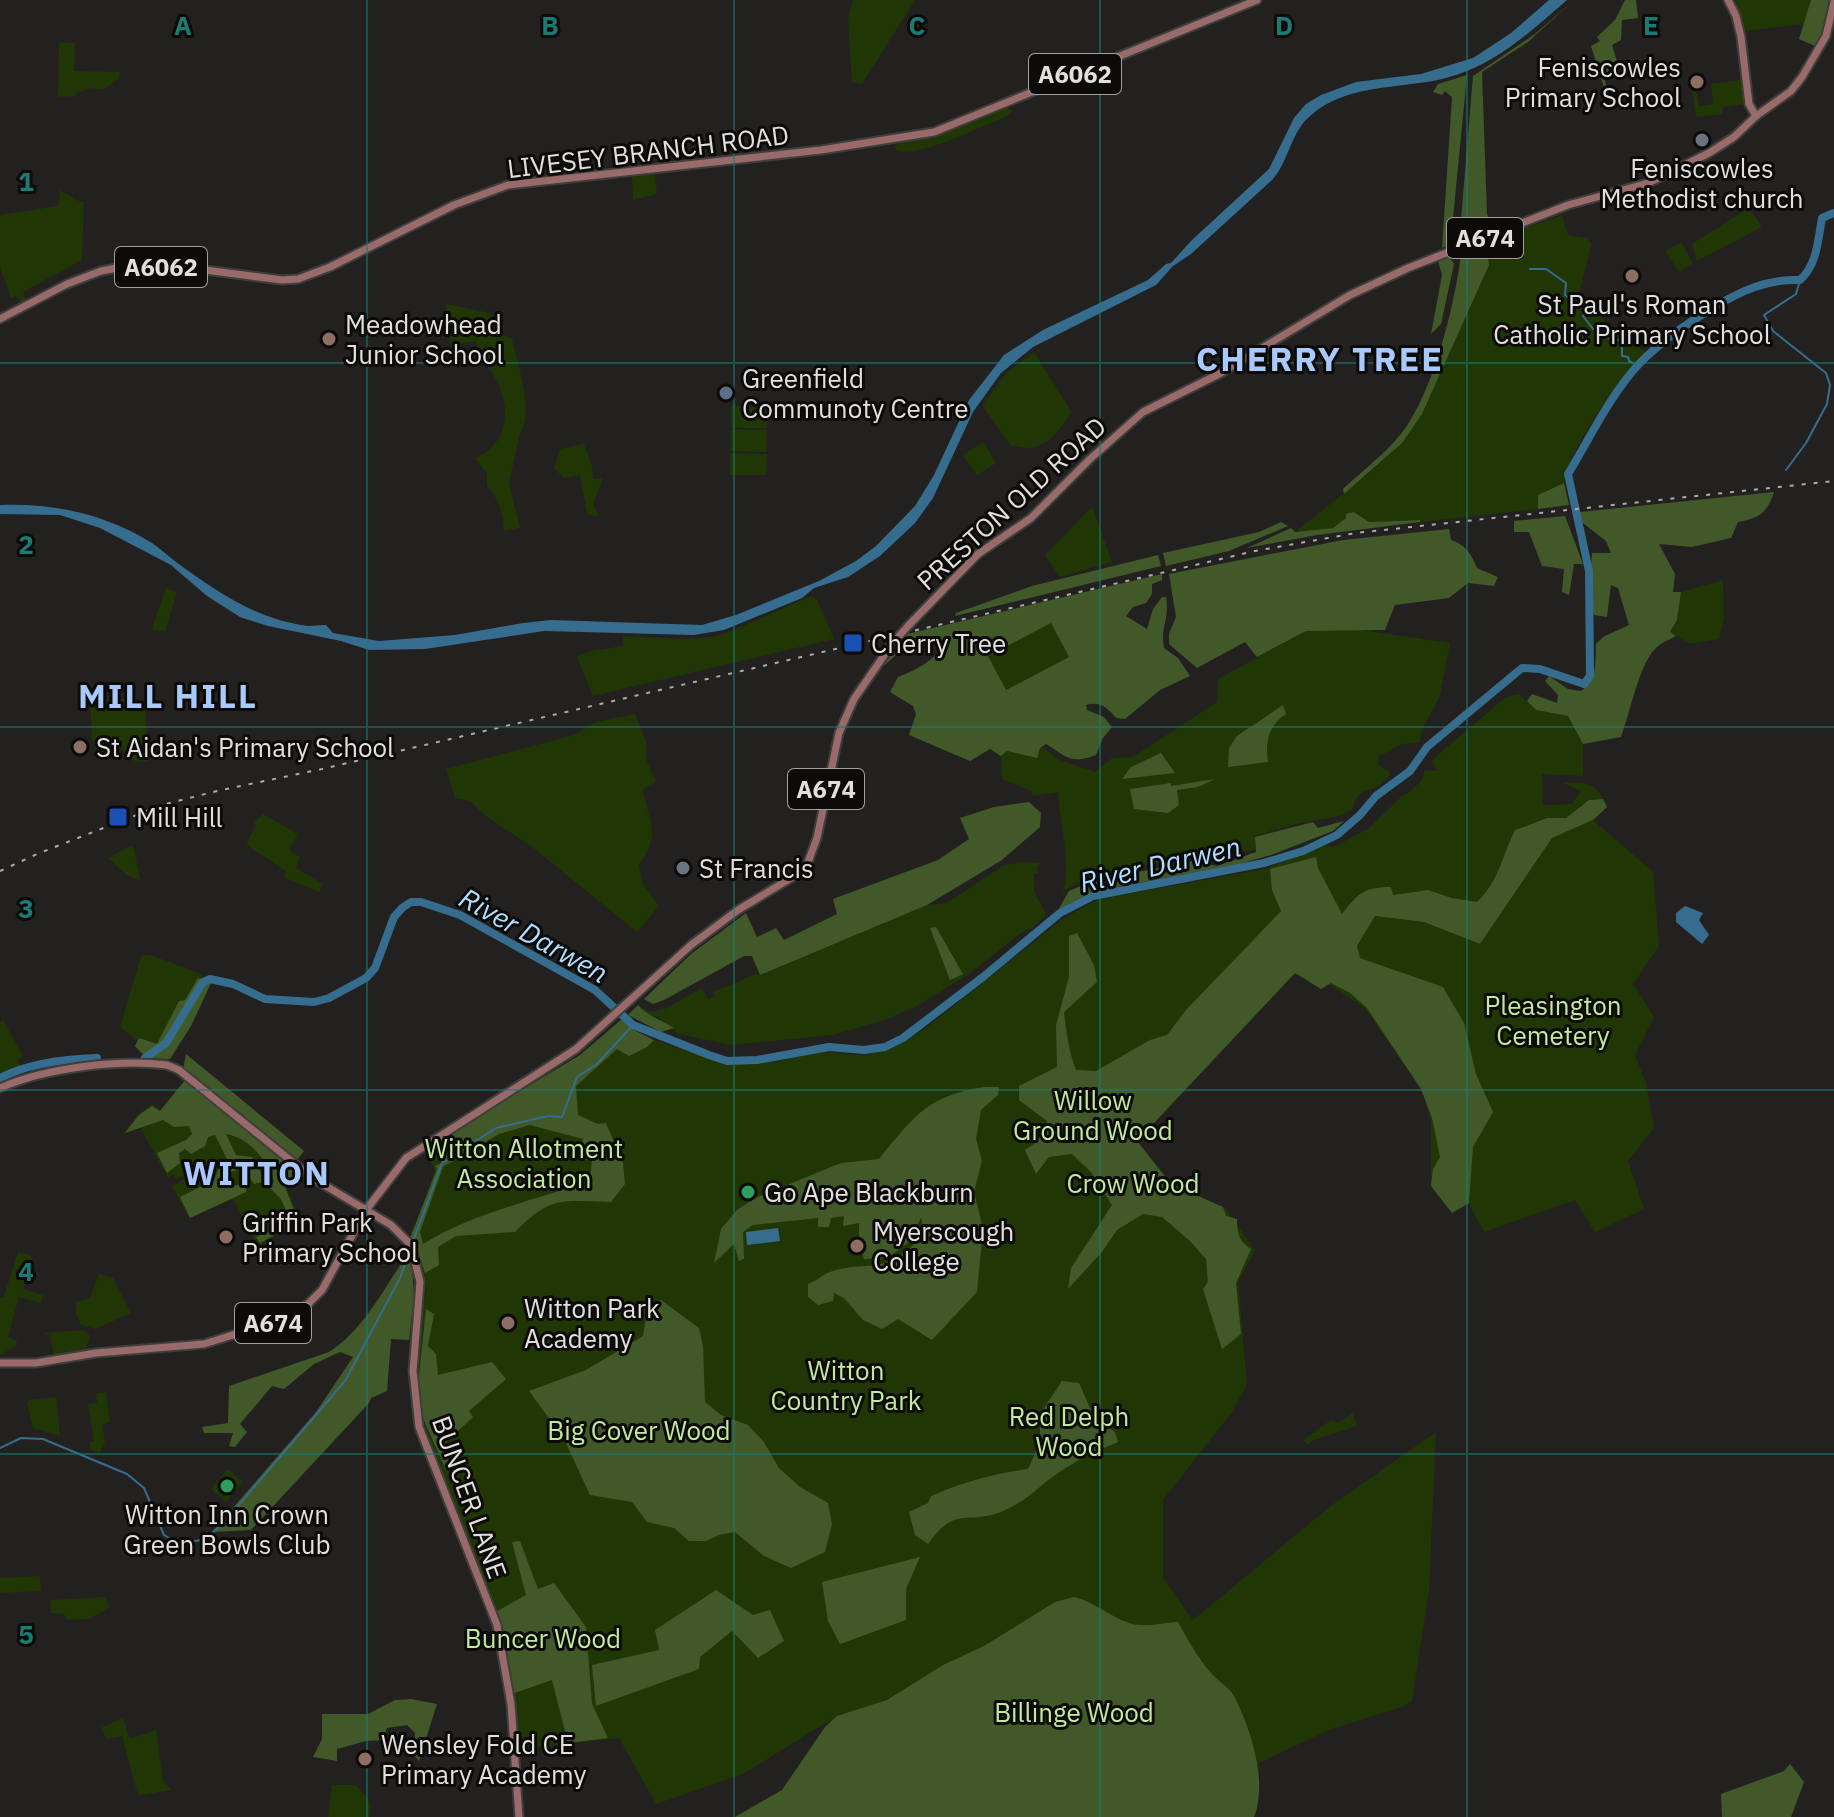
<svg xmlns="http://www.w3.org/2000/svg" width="1834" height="1817" viewBox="0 0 1834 1817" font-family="'IBM Plex Sans',sans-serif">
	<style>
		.green { fill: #203605 }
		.forest { fill: #415928; fill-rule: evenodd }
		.water { fill: #366d8f }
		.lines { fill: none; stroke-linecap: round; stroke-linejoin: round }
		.stream { stroke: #366d8f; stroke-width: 2 }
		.river { stroke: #366d8f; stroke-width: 8 }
		.major-casing { stroke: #3f3e3c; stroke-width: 11 }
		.major { stroke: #986b6a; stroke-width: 7 }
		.rail { stroke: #adacab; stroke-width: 2; stroke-dasharray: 4 8; stroke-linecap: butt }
		.major-bridge-casing { stroke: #3f3e3c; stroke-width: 11; stroke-linecap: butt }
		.major-bridge { stroke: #986b6a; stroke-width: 7 }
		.grid { fill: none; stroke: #1a7b74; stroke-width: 2; stroke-opacity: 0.55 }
		.education-dot { fill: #8d6e63; stroke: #0c0b0a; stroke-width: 3 }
		.worship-dot { fill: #6b7280; stroke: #0c0b0a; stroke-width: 3 }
		.service-dot { fill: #5c6f8a; stroke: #0c0b0a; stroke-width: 3 }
		.transit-dot { fill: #1a4fb4; stroke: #0c0b0a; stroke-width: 3 }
		.leisure-dot { fill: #2e9e5b; stroke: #0c0b0a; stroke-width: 3 }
		.labels { text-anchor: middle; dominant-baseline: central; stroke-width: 6; stroke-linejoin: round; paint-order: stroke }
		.shield { fill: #0c0b0a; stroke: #a1a09f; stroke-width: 2 }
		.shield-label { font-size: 24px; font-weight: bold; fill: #e1e0df }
		.poi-label { font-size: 26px; fill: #e1e0df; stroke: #0c0b0a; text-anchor: start }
		.street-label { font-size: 26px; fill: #e1e0df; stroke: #0c0b0a }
		.park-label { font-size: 26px; fill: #c1ea9d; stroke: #0c0b0a }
		.water-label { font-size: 28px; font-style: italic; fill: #b0deff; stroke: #0c0b0a }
		.district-label { font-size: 34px; font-weight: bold; letter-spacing: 2px; fill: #a9c9fc; stroke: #0c0b0a }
		.grid-label { font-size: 26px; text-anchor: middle; font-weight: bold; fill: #1a7b74; stroke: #0c0b0a; stroke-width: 6; stroke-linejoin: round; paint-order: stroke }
	</style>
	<rect width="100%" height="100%" fill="#232120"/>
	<g class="green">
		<polygon points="853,0 915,0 862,84 852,82 848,18"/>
		<polygon points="1735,0 1831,0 1824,29 1804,24 1745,31"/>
		<polygon points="59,42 75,43 74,71 120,72 119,78 103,90 91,88 76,93 75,96 58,97"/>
		<polygon points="1741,80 1745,104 1723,107 1723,114 1696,117 1692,88 1696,88 1699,106 1713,104 1711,84"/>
		<path d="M1007,107L1012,111L1007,116C982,126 919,158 896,151L895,145L899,143L938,135Z"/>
		<polygon points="655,174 657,194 633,200 632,177"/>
		<polygon points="60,190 76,200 84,202 82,260 23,292 26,301 21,303 17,296 11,298 0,267 0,215 58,206"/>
		<polygon points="1749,208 1762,227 1697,261 1692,244"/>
		<path d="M1562,215L1568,235L1587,238L1591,244L1579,296L1616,332L1646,352C1622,375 1567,452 1564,483L1538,495V509L1420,522L1419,520L1369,522L1354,512L1333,528L1295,532L1368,474L1402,443L1422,414L1489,265L1488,257L1476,246Z"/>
		<polygon points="1681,242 1693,263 1679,272 1665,251"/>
		<path d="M447,304L490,313L492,330L512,339C517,363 535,413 520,433L509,483L520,528L504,531C503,512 499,500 487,486V474L475,458C503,447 511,418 501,391C495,372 480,361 476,341L451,345L445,322Z"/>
		<path d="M1034,352L1071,411C1064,426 1048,447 1029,448C1023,448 1016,446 1010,445L982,405L1007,372Z"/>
		<polygon points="731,406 767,407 767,428 731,428"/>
		<polygon points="731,429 767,430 766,452 730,451"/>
		<polygon points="983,442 996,463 977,475 963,455"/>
		<polygon points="584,444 592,467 593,479 603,478 593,504 599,515 596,517 587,513 580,475 565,478 554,469 560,449"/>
		<polygon points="730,453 767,454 766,475 730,475"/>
		<polygon points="1092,507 1112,562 1060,577 1045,555"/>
		<polygon points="1723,580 1724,619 1719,639 1690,644 1670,632 1677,620 1681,592"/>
		<polygon points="166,588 177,592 165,632 152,629"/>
		<polygon points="811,596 817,600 834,639 593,696 577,657 590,651 623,646 623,636 687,639 713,637 727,633"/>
		<polygon points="1051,622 1069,657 1005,690 987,656"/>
		<path d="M1361,630L1450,643L1440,696L1423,728L1419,743L1402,744L1378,757L1379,766L1389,771L1390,775C1388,777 1381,785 1379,786C1365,793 1357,789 1353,809L1339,816L1296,824L1255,836V849L1209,861L1193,856L1091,875L1062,892C1073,874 1059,816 1058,792L1033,796L1031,791L1002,779L1001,756L1007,751L1036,757L1040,748H1044L1057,759L1095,772L1112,758L1133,757L1217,702L1218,679L1306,631Z"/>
		<path d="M1519,694L1536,710L1568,716L1583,744V776L1542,774L1543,805L1572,804L1581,791L1563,783C1581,782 1594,781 1603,799L1589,800L1566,818H1547L1515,830C1502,858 1499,879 1477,902L1452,898L1428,890L1393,895L1391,887C1370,887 1355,892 1344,912L1357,946L1375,916L1424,922L1480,944L1552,838L1593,820L1653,872L1659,946L1633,984L1654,1017L1635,1055L1646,1083L1654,1128L1628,1161L1644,1209L1595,1232L1575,1200L1484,1232L1469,1204L1452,1213L1431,1186V1120L1421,1089L1365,1008L1330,985L1295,973L1137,1141L1172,1184L1226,1209L1255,1250L1238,1282L1247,1384L1232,1412L1163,1500V1578L1193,1620L1332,1505L1436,1432L1429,1590L1412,1701L1402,1707L1331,1729L1259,1763L1258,1806L1254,1817H735L782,1790L832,1719L743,1774L656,1804L619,1738L514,1750L511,1704L483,1576L432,1450L420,1408L417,1371L426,1286L415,1245L410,1239L435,1170L424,1151L580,1055L622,1019L634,1030L654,1040L720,1062H776L800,1055L824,1052L864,1055L891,1049L923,1030L1064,918L1099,899L1265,869L1327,844L1333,847L1368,829L1401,797L1412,790L1422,780L1425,770L1437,771L1432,761L1434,758L1506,697Z"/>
		<polygon points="127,699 129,709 145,709 149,761 136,762 116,744 112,744 103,758 99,760 92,738 90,700"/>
		<path d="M635,714L646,742V759L656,782L643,789C649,826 662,831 639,865L643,884L659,906L637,932L531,846L487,817L470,801L455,798L446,769L574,735L595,722Z"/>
		<polygon points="263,814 298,834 289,850 300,857 296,868 323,884 319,892 283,877 286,871 248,846 247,842 256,825 254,823"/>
		<polygon points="131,846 134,848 140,880 128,876 108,858"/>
		<polygon points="1021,862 1040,863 1036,868 1038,873 1034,873 1034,892 1046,914 1033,928 1022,932 969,974 917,1006 885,1020 833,1035 731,1045 678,1034 658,1017 646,1014 638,1005 649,1012 665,1009 702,988 708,999 715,996 713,992 756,974 761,975 927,905 947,903 1002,866"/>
		<polygon points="151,955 201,974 202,978 211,981 206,983 156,1056 120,1027 141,956"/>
		<polygon points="3,1020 23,1056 18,1060 20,1066 0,1075 0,1022"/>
		<polygon points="185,1080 300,1174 285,1185 300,1218 288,1234 284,1232 258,1246 233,1199 189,1218 172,1186 184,1179 183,1176 176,1179 173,1174 168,1178 140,1127 122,1135 138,1115 152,1104 160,1110"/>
		<polygon points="18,1252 32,1256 23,1289 43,1295 41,1303 19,1297 8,1337 17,1341 16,1346 0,1355 0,1297 3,1298 5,1293"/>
		<polygon points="99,1274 113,1278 131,1313 96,1329 81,1325 76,1314 76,1302 90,1298"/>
		<polygon points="83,1330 90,1336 85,1349 54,1356 50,1335 42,1333"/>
		<polygon points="106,1392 110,1422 102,1425 105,1442 99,1453 90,1449 90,1442 94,1441 88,1404 97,1403 96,1394"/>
		<polygon points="56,1397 60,1436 33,1428 27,1403 29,1400"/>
		<polygon points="1353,1413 1357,1426 1314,1440 1307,1445 1303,1440 1331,1420 1338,1423"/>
		<polygon points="227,1469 243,1482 226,1502 211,1489"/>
		<polygon points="40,1576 41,1591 0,1593 0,1578"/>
		<polygon points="105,1597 110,1607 89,1619 67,1620 64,1614 50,1613 51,1600"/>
		<polygon points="123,1718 130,1739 156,1730 163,1780 171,1790 141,1795 137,1792 122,1736 106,1739 102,1727"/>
		<path d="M332,1785H355C366,1796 374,1801 369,1817H328Z"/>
	</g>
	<g class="forest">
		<polygon points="1574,0 1528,42 1482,72 1487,214 1493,230 1459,243 1473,76 1535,34"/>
		<polygon points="1625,0 1636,0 1638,18 1622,20 1621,40 1612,45 1618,65 1603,76 1610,95 1607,97 1591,46 1600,41 1597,37 1615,20"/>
		<polygon points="1811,0 1829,0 1821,36 1815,46 1799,39"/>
		<polygon points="1467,75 1452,228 1449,245 1442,248 1452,97 1445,91 1442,95 1433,92 1438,84"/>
		<path d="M1476,246L1488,257L1489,265L1422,414L1402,443L1344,494L1343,489C1362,471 1385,454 1401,434C1433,394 1455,304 1461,254Z"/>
		<polygon points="1449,257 1454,264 1441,324 1431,334 1442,275 1438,261"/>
		<polygon points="1564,483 1569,505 1538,509 1538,495"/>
		<path d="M1774,492C1767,513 1760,518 1738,522L1731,538L1692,547L1659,544L1675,574L1673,592H1681L1677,620L1670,632L1676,636C1669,640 1660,643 1655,649C1639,665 1630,713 1621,737L1583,744L1568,716L1536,710L1527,701L1532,694L1557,703L1558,695L1545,681L1549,676L1568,689L1581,691C1598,680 1595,663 1596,644L1603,637L1629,625L1618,588L1611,585L1607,617L1594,615C1587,597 1591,573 1592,553H1611L1606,541L1579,520L1580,512Z"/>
		<polygon points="1354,512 1369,522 1420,520 1420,522 1317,535 1247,548 1291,528 1295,532 1333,528 1346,518 1346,514"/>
		<polygon points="1565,516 1583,564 1574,564 1569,595 1562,592 1564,569 1542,566 1529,532 1514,532 1514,521"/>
		<polygon points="1281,522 1288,526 1229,551 1166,566 1163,553 1259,532"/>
		<path d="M1449,529L1451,540C1466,545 1471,554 1477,568L1498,577L1494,586L1468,583L1449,598L1395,605L1385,630L1306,631L1257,657L1245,642L1197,668L1169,644V634L1176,617L1169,574L1343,540Z"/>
		<polygon points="1158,555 1161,566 955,616 956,613 1032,586"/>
		<path d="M1162,574V580L1152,584V594L1146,603L1133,607L1126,616L1147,629L1153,609L1162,597H1166C1170,620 1160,626 1164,648L1178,658L1190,676L1160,690L1125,719L1116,718C1108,708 1099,701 1086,705L1087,710L1104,717L1112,727L1103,738L1096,755C1071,764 1068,758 1046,744L1040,748L1037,758L1007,751L1001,756L990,749L970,761L909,735L916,714L913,706L890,692L898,677C915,671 935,660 943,645L940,636L906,646L885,665L883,663L907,634ZM1051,623L1069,657L1006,690L988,656Z"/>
		<path d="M1283,705L1286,714C1268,726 1265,742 1268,762L1228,767L1229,748L1237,736Z"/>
		<polygon points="1161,753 1175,773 1122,779 1131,767"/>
		<polygon points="1215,779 1198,787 1177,790 1179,805 1168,813 1134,809 1130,789 1171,783 1171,786"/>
		<path d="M1603,799L1607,807L1593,820L1552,838L1480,944L1424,922L1375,916L1357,946L1360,958L1443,987L1464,1023L1476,1074L1493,1112L1473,1147L1469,1203L1452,1213L1431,1186L1433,1169L1440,1157L1432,1118L1421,1089L1367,1008L1350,993L1331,983L1321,989L1295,973L1137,1141L1171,1184L1223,1207L1226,1216L1237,1219C1237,1234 1239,1241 1251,1249L1236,1283L1241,1334L1222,1349L1203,1289L1208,1282L1206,1259L1190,1241L1162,1217L1143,1214L1117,1230L1102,1252L1068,1289L1071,1268L1112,1205L1091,1172L1072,1154L1049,1157L1036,1174L1025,1150L1038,1141L1047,1121L1019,1100V1086L1057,1067L1056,1025L1069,977V936L1077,933L1094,965L1097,982L1064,1012C1066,1031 1069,1052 1076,1070L1096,1071L1150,1040L1167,1035L1186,1010L1281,911L1272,890L1270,869L1316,857L1318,868L1342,914C1358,893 1364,887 1391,887L1393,895L1428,890L1452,898L1477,902C1500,879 1501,858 1515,830L1547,818H1566L1589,800Z"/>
		<polygon points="1029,802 1041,813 1040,827 1002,860 927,905 760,975 752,956 744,956 664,1000 653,1004 644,999 691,954 746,913 757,937 776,928 784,940 837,914 833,899 938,860 969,839 960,818 994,807"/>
		<polygon points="1344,821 1333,831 1271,855 1235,865 1110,888 1086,895 1058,910 1069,891 1093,881 1193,861 1217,866 1256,852 1255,837 1313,822 1318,828"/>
		<polygon points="936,927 963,974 950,980 930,928"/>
		<polygon points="198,978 211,983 191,1026 170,1059 146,1058 135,1046 139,1038 157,1044 179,1001 185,1000"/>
		<path d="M638,1005C647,1016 662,1020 674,1028L661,1032L628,1015Z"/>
		<path d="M622,1019L634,1030L654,1040L647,1047L629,1056L617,1049L576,1086L578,1115L598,1124L606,1123L623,1163L625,1184L611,1202C563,1201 551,1195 515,1232L456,1236L438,1247L439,1265L425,1273L415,1244L410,1238L437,1169L435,1166L442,1163L437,1141L580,1055ZM530,1125L583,1139L578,1160H592L590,1180C535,1201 474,1212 423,1244L420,1232L443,1167L499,1134Z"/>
		<polygon points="186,1054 304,1151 296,1161 183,1070"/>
		<path d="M186,1079L299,1172L296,1177L284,1184L297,1218L287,1232L283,1230L260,1243L256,1237L280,1227L288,1216L281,1199L270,1188L274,1181C264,1158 251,1139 226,1134L236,1155L252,1157L260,1168L262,1182L254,1184L243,1168L228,1173L232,1186L245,1184L246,1192L190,1218L180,1197L214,1180L220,1166L228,1161L215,1135L208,1137L205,1146L191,1154L185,1149L179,1153L180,1163L167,1173L157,1153L186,1140L192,1134L189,1126L174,1127L163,1120L125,1133L139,1115L152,1106L160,1111Z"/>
		<path d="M984,1087H999L998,1095L981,1110L976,1139L982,1161L974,1192L983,1229L977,1292L932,1340L898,1319L882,1329L863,1320L844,1298L834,1293L833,1301L818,1305L808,1297V1284C817,1281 822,1275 830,1272C863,1260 882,1275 912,1246C920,1238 925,1228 921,1218L908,1243L887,1258L864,1259L859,1240V1223L843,1226L844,1216L831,1218L829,1227H818V1218L753,1225L743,1232L744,1259L739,1261L734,1244L714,1263L721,1229L737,1210L755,1198L841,1163L879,1159C914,1117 926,1096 984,1087Z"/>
		<path d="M403,1261L412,1262L414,1297L409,1340L391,1339L387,1391L371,1398L369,1403L251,1530L212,1532L316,1412L353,1357L340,1352L314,1364L284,1389L272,1386L240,1424L247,1432L235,1447L229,1446L233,1433H204L202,1427L228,1423L229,1386L329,1352C362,1331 382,1292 403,1261Z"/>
		<polygon points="661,1300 699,1328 703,1346 705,1402 721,1415 748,1425 764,1442 779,1468 800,1487 828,1503 832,1524 825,1552 791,1568 764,1556 735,1532 719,1535 706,1541 689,1541 674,1528 647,1522 632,1502 590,1495 564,1439 529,1391 586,1370 643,1336 648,1305"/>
		<polygon points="426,1309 434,1314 428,1346 436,1354 438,1375 492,1362 506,1379 469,1411 473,1417 444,1444 451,1468 446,1470 422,1416 418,1385"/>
		<path d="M1062,1381L1079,1383L1094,1417L1115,1432L1118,1442C1097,1451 1077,1460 1058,1473C1038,1487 1027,1501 1003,1511C968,1526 956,1504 928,1544L915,1535L909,1512L928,1503L931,1496C963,1482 993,1474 1028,1469L1040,1442V1414Z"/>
		<polygon points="520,1541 538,1589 554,1583 586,1627 592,1704 608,1738 568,1743 552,1680 509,1695 492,1614 526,1595 512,1542"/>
		<polygon points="920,1557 906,1589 906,1620 840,1644 828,1621 822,1582"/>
		<polygon points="716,1590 753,1615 770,1610 784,1641 758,1658 732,1631 700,1657 699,1669 596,1706 592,1665 659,1650 655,1630"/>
		<path d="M1074,1597C1096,1602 1111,1618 1132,1624C1146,1627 1164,1623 1178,1622C1188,1640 1198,1658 1212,1674C1219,1682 1230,1688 1234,1696C1251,1729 1268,1782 1254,1817H735L782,1790L825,1727L837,1716L887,1700L943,1665L984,1646L1055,1602Z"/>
		<polygon points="411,1699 437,1704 419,1761 414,1755 415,1733 407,1725 387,1728 383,1740 366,1741 337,1749 337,1761 313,1757 322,1739 322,1714 368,1714 395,1700"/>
		<polygon points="1790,1764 1804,1782 1791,1817 1722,1817 1721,1794 1784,1771"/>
	</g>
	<g class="water">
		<path d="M1549,0H1567C1533,29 1500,61 1456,75C1409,91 1350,80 1310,116C1291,132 1289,160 1273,179L1191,254L1173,266L1156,285L1033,347L1001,373L973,412L933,498L915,523L880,556L848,577L814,588L802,598L724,630L694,635L544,631L425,649L369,650L341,641L268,626L240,617L207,596L171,565L100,528L60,515L0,514V505C55,503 105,514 152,543C161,549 168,556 176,562C216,591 257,620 308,626C313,626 320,625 326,625L333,633L379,641L455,635L523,623L551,620L702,625L736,615L819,581L856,561L876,546L915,506L934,475L969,400L1004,355L1043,330L1148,280L1166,264L1171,263L1191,241L1269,169L1294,118L1306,104L1321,95L1356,82L1421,74L1473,58L1511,33Z"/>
		<polygon points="1685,906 1703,913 1699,920 1709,935 1702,944 1676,922 1676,913"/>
		<polygon points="778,1228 780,1241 747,1245 746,1232"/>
	</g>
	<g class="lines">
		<g class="stream">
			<polyline points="1530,269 1546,269 1566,283 1565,295 1580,307 1587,309 1583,316 1593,329 1595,329 1598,323 1603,337 1622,341 1622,356 1628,357 1629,361 1637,365"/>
			<polyline points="1786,470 1806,443 1827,404 1830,385 1826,373 1773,331 1764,315 1796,294 1800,280"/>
			<polyline points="412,1244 442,1163 496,1128 548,1116 562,1117 577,1077 597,1064 633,1025"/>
			<polyline points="0,1448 21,1438 43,1439 127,1474 144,1488 164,1535 180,1544 206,1539 225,1521 345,1381 400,1278 410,1250"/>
		</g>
		<g class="river">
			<path d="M145,1058L166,1043L203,982L210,979L233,984L265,999L314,1002L329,998L366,978L375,968L394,917L402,908L411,902H421L460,915L595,990L633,1025L709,1055L727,1061L757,1060L829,1047L864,1050L885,1047L903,1038L983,977L1060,913L1093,896L1264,863L1303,851L1337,835L1360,815L1376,796L1410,771L1427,747L1522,668L1540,669L1584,684L1590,676L1589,571L1568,474C1590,438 1610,395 1639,364C1661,341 1686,324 1713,308C1740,291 1767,279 1800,280C1817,265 1818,240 1822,218L1834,213"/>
			<path d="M0,1078C29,1063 64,1059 97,1058"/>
		</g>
		<defs>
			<g id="major">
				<polyline points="1728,0 1736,16 1741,37 1749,104 1756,116"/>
				<polyline points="0,319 67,284 101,271 133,265 205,270 282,280 298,279 330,267 454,205 508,185 821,150 934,132 1257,0"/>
				<polyline points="908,626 978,554 1031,518 1090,459 1143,412 1219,374 1350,295 1408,268 1568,205 1648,183 1709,153 1734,137 1756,116 1791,91 1802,77 1826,36 1834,2"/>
				<path d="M0,1088C45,1068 118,1059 167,1065L179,1070L311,1177L391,1225L411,1245L420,1282L413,1371L419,1427L497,1625L511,1704L519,1817"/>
				<polyline points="0,1363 36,1363 96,1353 204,1344 287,1318 306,1306 322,1290 366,1210 406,1158 576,1049 691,945 738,910 796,875 807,865 817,838 839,733 854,699 892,644"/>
			</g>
		</defs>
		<use href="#major" class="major-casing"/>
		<use href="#major" class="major"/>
		<polyline class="rail" points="0,871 37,854 162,805 217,791 322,769 1255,551 1356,533 1834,481"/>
		<defs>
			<polyline id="major-bridge" points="892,644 908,626"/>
		</defs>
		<use href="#major-bridge" class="major-bridge-casing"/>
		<use href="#major-bridge" class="major-bridge"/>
	</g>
	<path class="grid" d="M367,0V1817M734,0V1817M1100,0V1817M1467,0V1817M0,363H1834M0,727H1834M0,1090H1834M0,1454H1834"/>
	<g class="education-dot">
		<circle cx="1697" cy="82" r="8"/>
		<circle cx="1632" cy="276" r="8"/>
		<circle cx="329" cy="339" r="8"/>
		<circle cx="80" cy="747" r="8"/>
		<circle cx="226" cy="1237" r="8"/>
		<circle cx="857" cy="1246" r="8"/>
		<circle cx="508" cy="1323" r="8"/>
		<circle cx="365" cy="1759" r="8"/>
	</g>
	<g class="worship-dot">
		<circle cx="1702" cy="140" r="8"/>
		<circle cx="683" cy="868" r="8"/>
	</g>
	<circle class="service-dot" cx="726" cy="393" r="8"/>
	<g class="transit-dot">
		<rect x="843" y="633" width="20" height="20" rx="4"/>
		<rect x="108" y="807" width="20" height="20" rx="4"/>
	</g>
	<g class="leisure-dot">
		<circle cx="748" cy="1192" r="8"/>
		<circle cx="227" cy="1486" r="8"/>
	</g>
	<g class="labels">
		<g class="shield">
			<rect x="1029" y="54" width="92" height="40" rx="6"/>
			<rect x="1447" y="218" width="76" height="40" rx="6"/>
			<rect x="115" y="247" width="92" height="40" rx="6"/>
			<rect x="788" y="769" width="76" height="40" rx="6"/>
			<rect x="235" y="1303" width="76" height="40" rx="6"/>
		</g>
		<g class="shield-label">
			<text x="1075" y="74">A6062</text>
			<text x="1485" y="238">A674</text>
			<text x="161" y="267">A6062</text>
			<text x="826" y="789">A674</text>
			<text x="273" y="1323">A674</text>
		</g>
		<g class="poi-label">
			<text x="1681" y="67" text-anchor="end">Feniscowles<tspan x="1681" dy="30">Primary School</tspan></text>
			<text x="1702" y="168" text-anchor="middle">Feniscowles<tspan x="1702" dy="30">Methodist church</tspan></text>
			<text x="1632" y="304" text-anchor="middle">St Paul's Roman<tspan x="1632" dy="30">Catholic Primary School</tspan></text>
			<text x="345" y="324">Meadowhead<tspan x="345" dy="30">Junior School</tspan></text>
			<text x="742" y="378">Greenfield<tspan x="742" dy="30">Communoty Centre</tspan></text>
			<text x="871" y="643">Cherry Tree</text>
			<text x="96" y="747">St Aidan's Primary School</text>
			<text x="136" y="817">Mill Hill</text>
			<text x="699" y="868">St Francis</text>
			<text x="764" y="1192">Go Ape Blackburn</text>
			<text x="242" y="1222">Griffin Park<tspan x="242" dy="30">Primary School</tspan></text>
			<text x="873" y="1231">Myerscough<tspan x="873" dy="30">College</tspan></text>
			<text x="524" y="1308">Witton Park<tspan x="524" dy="30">Academy</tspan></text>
			<text x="227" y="1514" text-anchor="middle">Witton Inn Crown<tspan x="227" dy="30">Green Bowls Club</tspan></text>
			<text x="381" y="1744">Wensley Fold CE<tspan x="381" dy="30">Primary Academy</tspan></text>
		</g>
		<g class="street-label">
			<text transform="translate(648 151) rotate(-7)">LIVESEY BRANCH ROAD</text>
			<text transform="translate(1011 503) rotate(-42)">PRESTON OLD ROAD</text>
			<text transform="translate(470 1497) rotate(70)">BUNCER LANE</text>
		</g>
		<g class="park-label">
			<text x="1553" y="1005">Pleasington<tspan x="1553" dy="30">Cemetery</tspan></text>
			<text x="1093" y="1100">Willow<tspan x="1093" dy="30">Ground Wood</tspan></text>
			<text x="524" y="1148">Witton Allotment<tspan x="524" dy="30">Association</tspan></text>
			<text x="1133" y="1183">Crow Wood</text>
			<text x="846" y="1370">Witton<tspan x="846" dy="30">Country Park</tspan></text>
			<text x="1069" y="1416">Red Delph<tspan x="1069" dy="30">Wood</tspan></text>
			<text x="639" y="1430">Big Cover Wood</text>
			<text x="543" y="1638">Buncer Wood</text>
			<text x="1074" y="1712">Billinge Wood</text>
		</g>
		<g class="water-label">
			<text transform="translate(1160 864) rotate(-13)">River Darwen</text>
			<text transform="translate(534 935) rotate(29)">River Darwen</text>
		</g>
		<g class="district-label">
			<text x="1320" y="358">CHERRY TREE</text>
			<text x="168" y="695">MILL HILL</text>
			<text x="257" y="1172">WITTON</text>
		</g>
	</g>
	<g class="grid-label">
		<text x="183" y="35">A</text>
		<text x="550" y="35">B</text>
		<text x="917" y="35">C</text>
		<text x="1284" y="35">D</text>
		<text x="1651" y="35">E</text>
		<text x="26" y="191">1</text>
		<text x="26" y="554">2</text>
		<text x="26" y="918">3</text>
		<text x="26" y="1281">4</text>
		<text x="26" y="1644">5</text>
	</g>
</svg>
